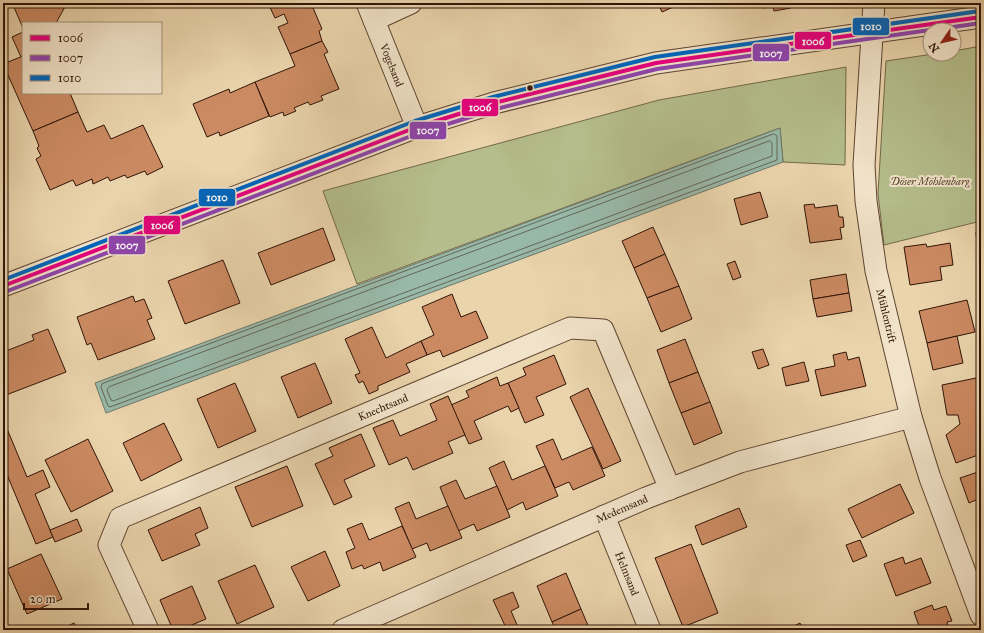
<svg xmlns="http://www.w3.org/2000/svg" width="984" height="633" viewBox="0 0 984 633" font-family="'IM FELL Great Primer',serif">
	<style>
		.green { fill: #b4bd8b; stroke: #726849 }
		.water { fill: #98b8a8; stroke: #6e7668 }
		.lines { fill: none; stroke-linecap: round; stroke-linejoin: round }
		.shore { stroke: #646658; stroke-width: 1 }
		.building { fill: #cb8a62; stroke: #301407 }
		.minor-casing { stroke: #5e4430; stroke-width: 23 }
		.minor { stroke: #f1e3c9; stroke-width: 21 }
		.bus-1-casing { stroke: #f1e3c9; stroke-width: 7 }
		.bus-2-casing { stroke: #f1e3c9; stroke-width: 7 }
		.bus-3-casing { stroke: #f1e3c9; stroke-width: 7 }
		.bus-1 { stroke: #e5007d; stroke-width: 4 }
		.bus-2 { stroke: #8e44ad; stroke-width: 4 }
		.bus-3 { stroke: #0065bd; stroke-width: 4 }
		.bus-dot { fill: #301407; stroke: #f1e3c9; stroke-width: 1.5 }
		.labels { text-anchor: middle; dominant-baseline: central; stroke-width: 4; stroke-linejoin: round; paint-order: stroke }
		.street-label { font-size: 11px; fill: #301407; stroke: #f1e3c9 }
		.park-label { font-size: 11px; font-style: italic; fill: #58472f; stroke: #f1e3c9 }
		.line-badge { stroke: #f1e3c9; stroke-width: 1.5 }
		.badge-label { font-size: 11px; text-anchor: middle; font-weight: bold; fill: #fff }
	</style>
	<rect width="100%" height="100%" fill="#ead4ac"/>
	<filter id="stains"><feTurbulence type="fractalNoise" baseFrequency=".005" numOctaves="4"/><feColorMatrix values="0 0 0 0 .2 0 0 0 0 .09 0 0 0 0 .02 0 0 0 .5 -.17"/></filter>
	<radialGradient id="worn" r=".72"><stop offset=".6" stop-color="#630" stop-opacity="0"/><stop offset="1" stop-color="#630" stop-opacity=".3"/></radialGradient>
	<g class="green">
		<polygon points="981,46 981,221 884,245 878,194 886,61 933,54 954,54 954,51"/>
		<polygon points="846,67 845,165 783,162 780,128 357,284 323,191 659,100"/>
	</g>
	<polygon class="water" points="780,128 783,162 106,413 95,383"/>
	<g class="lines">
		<g class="shore">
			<polygon points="774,134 777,136 777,160 110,407 108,406 101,387 102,384"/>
			<polygon points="770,141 772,143 772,156 113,401 111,400 107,390 109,387"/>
		</g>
	</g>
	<g class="building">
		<polygon points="14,3 69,3 66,5 56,23 23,23 23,28 13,5"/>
		<polygon points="268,3 311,3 322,29 319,31 322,41 290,54 278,27 288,23 284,14 275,18"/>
		<polygon points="658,3 682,3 662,12"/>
		<polygon points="763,3 794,3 791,4 791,8 774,11 773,6 764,8"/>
		<polygon points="23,32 23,56 21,57 12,37"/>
		<polygon points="322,41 328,52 324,54 339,89 321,96 323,100 310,105 308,102 294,108 296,111 284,116 283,112 270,117 255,82 295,66 290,54"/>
		<polygon points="23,56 23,93 70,93 78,112 33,131 3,64"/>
		<polygon points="255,82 269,116 220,136 219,132 207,137 193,104 229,89 230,93"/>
		<polygon points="78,112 87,132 104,125 111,139 143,125 163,167 147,175 145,171 127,178 125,175 110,181 108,177 93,184 92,179 76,186 73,180 50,190 36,159 41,156 37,148 39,146 33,131"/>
		<polygon points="760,192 768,217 741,225 734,199"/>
		<polygon points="814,204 815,208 837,205 839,217 843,217 844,227 840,228 842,239 810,243 804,205"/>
		<polygon points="653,227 665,254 634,268 622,241"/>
		<polygon points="323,228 335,260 271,285 258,253"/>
		<polygon points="981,231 981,243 977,243 976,232"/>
		<polygon points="950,243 953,265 940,267 942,280 910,285 904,247 926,244 927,247"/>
		<polygon points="665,254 679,286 647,298 634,268"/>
		<polygon points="223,260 240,303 185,324 168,281"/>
		<polygon points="735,261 741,277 733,280 727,264"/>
		<polygon points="846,274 849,293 813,299 810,280"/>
		<polygon points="679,286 692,319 661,332 647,298"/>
		<polygon points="849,293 852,311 817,317 813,299"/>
		<polygon points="452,294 461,317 476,311 488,338 443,357 440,350 427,355 421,341 434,335 422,307"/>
		<polygon points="133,296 135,302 144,299 152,318 147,320 155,339 98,360 91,343 87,345 77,317"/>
		<polygon points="967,300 975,332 927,343 919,311"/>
		<polygon points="372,327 386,358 421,341 427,355 406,364 410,372 378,386 378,390 369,394 363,381 359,383 355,375 360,373 345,339"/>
		<polygon points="48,329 66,372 6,395 3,387 3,345 6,351 34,340 32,335"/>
		<polygon points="957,336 963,363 933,370 927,343"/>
		<polygon points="685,339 698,372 669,383 657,350"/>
		<polygon points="763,349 769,365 758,369 752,352"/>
		<polygon points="846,352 848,360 859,357 866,386 821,396 815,370 835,366 833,355"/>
		<polygon points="554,355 566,384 536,397 544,415 525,423 508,383 526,375 523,368"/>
		<polygon points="804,362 809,381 786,386 782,368"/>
		<polygon points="315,363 332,403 298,418 281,377"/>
		<polygon points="698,372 710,402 681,413 669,383"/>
		<polygon points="497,377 500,386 508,383 519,408 511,412 508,406 474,421 482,439 469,444 451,405 469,397 466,391"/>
		<polygon points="981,377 981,454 956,463 946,435 960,424 958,415 947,415 942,385"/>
		<polygon points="235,383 256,431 218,448 197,399"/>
		<polygon points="588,388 621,461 603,469 570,397"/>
		<polygon points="448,396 465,435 448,442 453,453 413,470 407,457 389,465 373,428 393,420 400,436 437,420 430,404"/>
		<polygon points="710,402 722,433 694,445 681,413"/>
		<polygon points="3,419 27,477 43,470 50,487 35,494 53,537 36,544 3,465"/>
		<polygon points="164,423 182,460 141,481 123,443"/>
		<polygon points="361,434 375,466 344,480 352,497 334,505 315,464 333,456 329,448"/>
		<polygon points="88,439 113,491 71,512 45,460"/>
		<polygon points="553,439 562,460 592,447 605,476 573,490 569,482 555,488 536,446"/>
		<polygon points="504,461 512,480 545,466 558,496 526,510 523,502 507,510 489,468"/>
		<polygon points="287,466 303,506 252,527 235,487"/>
		<polygon points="981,471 981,498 969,503 960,478"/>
		<polygon points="456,480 465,499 497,486 510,517 477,531 474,524 458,531 440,487"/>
		<polygon points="900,484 914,513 862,538 848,509"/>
		<polygon points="409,502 416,519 448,506 462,538 430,551 427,543 412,549 395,508"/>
		<polygon points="200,507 208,528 195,534 200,545 162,561 148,530"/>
		<polygon points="739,508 747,527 702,545 695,526"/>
		<polygon points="77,519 82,531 55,542 50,530"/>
		<polygon points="362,523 369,540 402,526 416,557 383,571 380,562 364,569 362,565 352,569 346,552 355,548 347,529"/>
		<polygon points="860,540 867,556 853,562 846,545"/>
		<polygon points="691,544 718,613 683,627 655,558"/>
		<polygon points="325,551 340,586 308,601 291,567"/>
		<polygon points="41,554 62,599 27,614 7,569"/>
		<polygon points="903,557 905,564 921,558 931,583 896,596 884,564"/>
		<polygon points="255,565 274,607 237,624 218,581"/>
		<polygon points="566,573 581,609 552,622 537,586"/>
		<polygon points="192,586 206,619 180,630 173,630 160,600"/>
		<polygon points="513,592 519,607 511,611 518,627 507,630 493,600"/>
		<polygon points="932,605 934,610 946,606 952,621 947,622 949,630 917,630 920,629 914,612"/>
		<polygon points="581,609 590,630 556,630 552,622"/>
		<polygon points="74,623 77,630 60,630"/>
		<polygon points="800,623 803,630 788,630 788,629"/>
	</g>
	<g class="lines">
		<defs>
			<g id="minor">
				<path id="s1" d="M367,3L417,127"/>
				<path id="s2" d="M874,3L864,165L866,201L876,271L911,417L930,478L981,615"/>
				<polyline points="374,20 411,3"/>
				<polyline points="3,286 417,127 494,103 656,63 981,17"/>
				<path id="s3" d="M604,516L650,630"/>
				<path id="s4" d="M148,630L109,545L120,518L570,328L603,330L670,489"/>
				<path id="s5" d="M343,630L646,498L740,462L911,417"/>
			</g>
		</defs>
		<use href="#minor" class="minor-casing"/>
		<use href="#minor" class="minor"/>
		<defs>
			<polyline id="bus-1" points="3,286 417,127 494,103 656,63 981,17"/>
			<g id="bus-2">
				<polyline points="932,30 981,23"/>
				<polyline points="5,292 419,133 496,109 657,69 930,30"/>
			</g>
			<polyline id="bus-3" points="3,280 415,121 493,97 655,57 980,11"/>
		</defs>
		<use href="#bus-1" class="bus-1-casing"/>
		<use href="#bus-2" class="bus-2-casing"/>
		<use href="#bus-3" class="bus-3-casing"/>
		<use href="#bus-1" class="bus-1"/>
		<use href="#bus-2" class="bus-2"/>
		<use href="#bus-3" class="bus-3"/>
	</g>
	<circle class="bus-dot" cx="530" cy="88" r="3.5"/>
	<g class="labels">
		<g class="street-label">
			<text stroke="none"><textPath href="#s1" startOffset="67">Vogelsand</textPath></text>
			<text stroke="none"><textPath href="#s2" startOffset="315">Mühlentrift</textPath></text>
			<text stroke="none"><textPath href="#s4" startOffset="408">Knechtsand</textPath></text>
			<text stroke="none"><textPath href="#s5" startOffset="304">Medemsand</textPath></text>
			<text stroke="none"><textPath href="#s3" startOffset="62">Helmsand</textPath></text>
		</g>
		<g class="park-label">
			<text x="930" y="181">Döser Möhlenbarg</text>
		</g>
	</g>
	<g class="line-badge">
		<rect x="852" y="17" width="38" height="19" rx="4" fill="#0065bd"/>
		<rect x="794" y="31" width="38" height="19" rx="4" fill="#e5007d"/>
		<rect x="752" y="43" width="38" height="19" rx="4" fill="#8e44ad"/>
		<rect x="461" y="98" width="38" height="19" rx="4" fill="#e5007d"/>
		<rect x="409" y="121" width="38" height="19" rx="4" fill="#8e44ad"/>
		<rect x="198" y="188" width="38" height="19" rx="4" fill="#0065bd"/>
		<rect x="143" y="215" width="38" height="20" rx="4" fill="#e5007d"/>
		<rect x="108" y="235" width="38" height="20" rx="4" fill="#8e44ad"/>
	</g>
	<g class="badge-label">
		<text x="871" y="30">1010</text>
		<text x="813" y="45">1006</text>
		<text x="771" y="57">1007</text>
		<text x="480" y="111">1006</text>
		<text x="428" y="134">1007</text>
		<text x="217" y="201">1010</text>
		<text x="162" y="229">1006</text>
		<text x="127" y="249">1007</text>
	</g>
	<rect width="984" height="633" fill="none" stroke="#ead4ac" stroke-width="16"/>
	<rect x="4" y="4" width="976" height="625" fill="none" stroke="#301407" stroke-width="2"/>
	<rect x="8" y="8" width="968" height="617" fill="none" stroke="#301407"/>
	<rect x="22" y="22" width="140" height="72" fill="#f1e3c9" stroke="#a4907b"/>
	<rect x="30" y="35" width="20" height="6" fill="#e5007d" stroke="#a4907b"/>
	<text x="58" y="42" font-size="12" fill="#301407">1006</text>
	<rect x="30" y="55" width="20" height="6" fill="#8e44ad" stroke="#a4907b"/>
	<text x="58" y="62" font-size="12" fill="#301407">1007</text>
	<rect x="30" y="75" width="20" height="6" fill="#0065bd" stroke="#a4907b"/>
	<text x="58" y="82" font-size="12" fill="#301407">1010</text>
	<g transform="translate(942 42) rotate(236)"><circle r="19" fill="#f1e3c9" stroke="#a4907b"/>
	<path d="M0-3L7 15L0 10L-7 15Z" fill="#8f2418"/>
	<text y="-6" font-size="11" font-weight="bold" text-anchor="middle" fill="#301407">N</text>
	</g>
	<path d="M24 603v6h64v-6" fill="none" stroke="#301407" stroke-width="2"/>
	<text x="30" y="603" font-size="12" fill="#301407" stroke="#f1e3c9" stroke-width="3" paint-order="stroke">20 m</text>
	<rect width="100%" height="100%" filter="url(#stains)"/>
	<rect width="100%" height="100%" fill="url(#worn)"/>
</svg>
